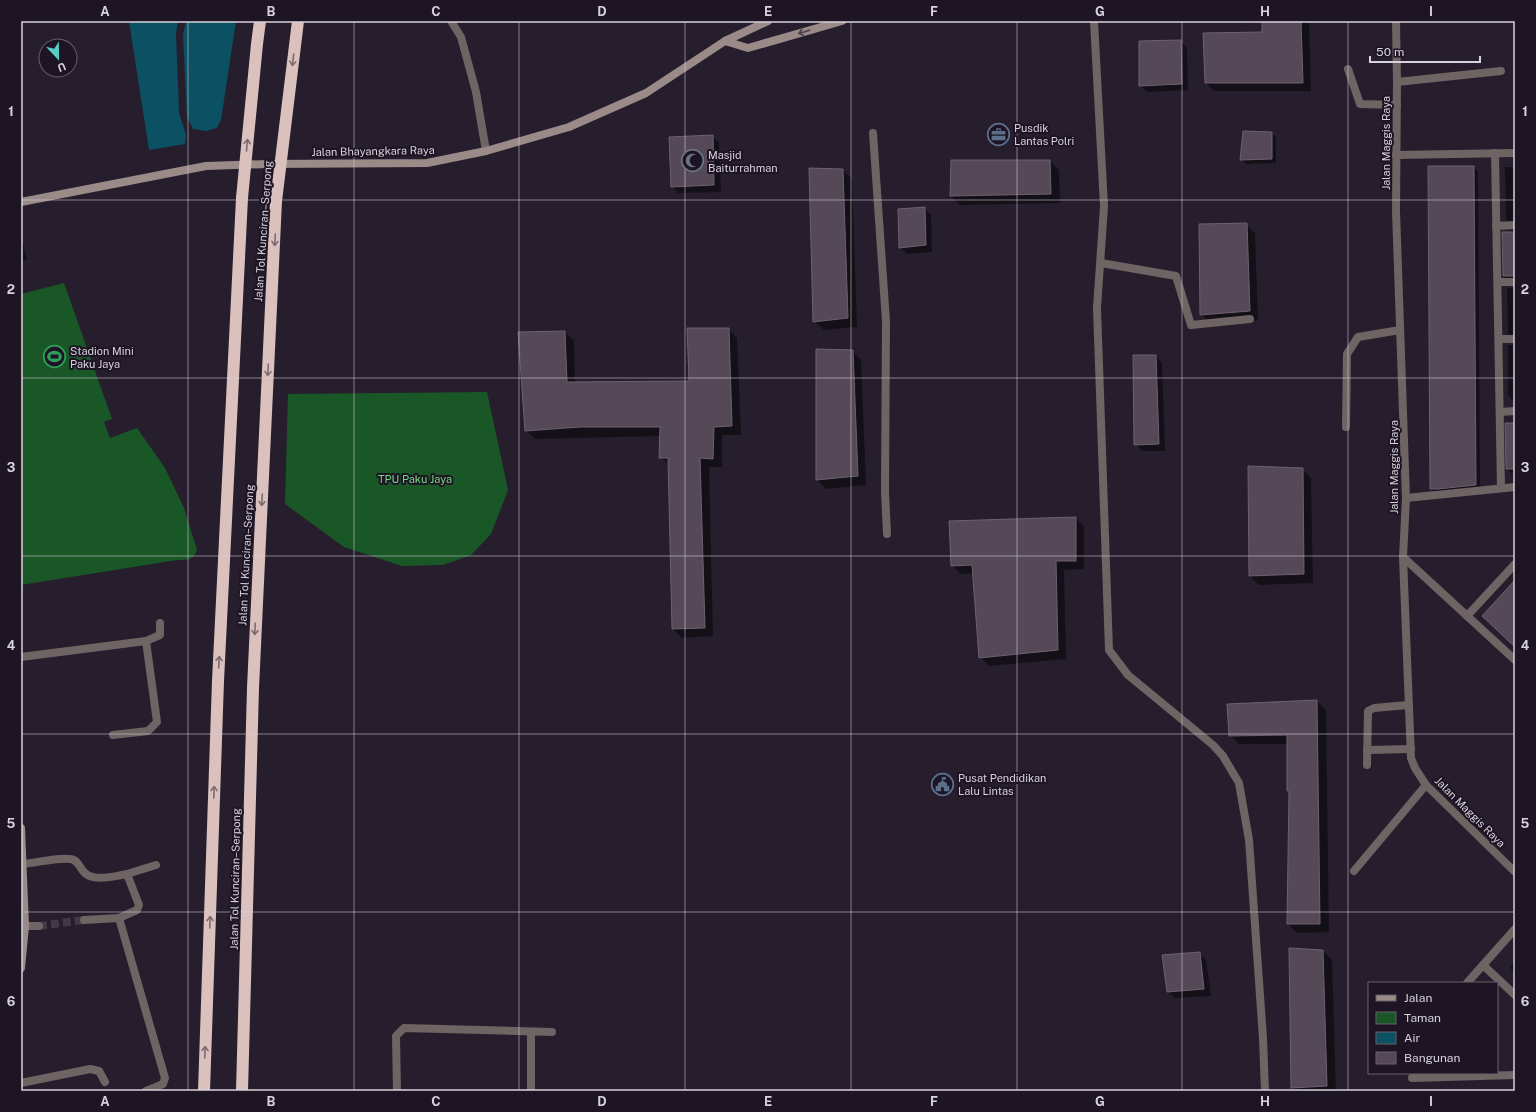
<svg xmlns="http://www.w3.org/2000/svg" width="1536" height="1112" viewBox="0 0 1536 1112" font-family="'Public Sans',sans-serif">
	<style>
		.green { fill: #1a5727 }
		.water { fill: #0b5063 }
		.shadow { fill: #0007 }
		.building { fill: #564957; stroke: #6e606f }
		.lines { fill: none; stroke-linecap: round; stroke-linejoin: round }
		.street-tunnel { stroke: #413947; stroke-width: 8; stroke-dasharray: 8 4; stroke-linecap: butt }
		.street { stroke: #6e6463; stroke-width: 8 }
		.secondary { stroke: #9a8a88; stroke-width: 8 }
		.highway { stroke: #dac1be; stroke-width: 12 }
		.highway-bridge { stroke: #dac1be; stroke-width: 12 }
		.oneway { stroke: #4f444b }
		.oneway2 { stroke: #7c6b70 }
		.grid { fill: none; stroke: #d8d2dc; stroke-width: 1; stroke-opacity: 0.55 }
		.labels { text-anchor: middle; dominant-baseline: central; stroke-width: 4; stroke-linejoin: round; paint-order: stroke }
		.poi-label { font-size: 11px; fill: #d8d2dc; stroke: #1d1523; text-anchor: start }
		.street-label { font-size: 11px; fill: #d8d2dc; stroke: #1d1523 }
		.park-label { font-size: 11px; fill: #77d886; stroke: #1d1523 }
		.neatline { fill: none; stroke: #d8d2dc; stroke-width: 1.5 }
		.grid-label { font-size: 13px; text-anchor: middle; font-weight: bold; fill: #d8d2dc }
	</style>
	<rect width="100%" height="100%" fill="#261e2d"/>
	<g class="green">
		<path d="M64,283L112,419L104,422L110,438L137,428L165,468L184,508L197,550C194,560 187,560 177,560L21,585V294Z"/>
		<polygon points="487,392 508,490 491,534 471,555 443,565 402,566 344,547 285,504 288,394"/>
	</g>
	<g class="water">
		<polygon points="129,21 178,21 176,33 179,113 186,135 185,144 149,150"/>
		<polygon points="186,21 236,21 221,120 217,128 206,131 193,129 187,117 183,35"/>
	</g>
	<g class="shadow">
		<polygon points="1263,21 1309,21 1311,91 1214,91 1206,83 1204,34 1263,33"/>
		<polygon points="1181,41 1187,48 1188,90 1147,92 1140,85"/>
		<polygon points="1244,132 1272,133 1276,137 1276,163 1246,164 1241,159"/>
		<polygon points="712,136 719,143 721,192 678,193 672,186"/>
		<polygon points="1050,161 1059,170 1060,203 960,205 951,196"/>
		<polygon points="1474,167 1478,171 1480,489 1435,493 1431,489"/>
		<polygon points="1505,167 1515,167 1515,224 1510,224 1506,220"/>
		<polygon points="843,170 852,179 857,327 824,330 814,321"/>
		<polygon points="924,208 931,215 932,252 907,254 900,247"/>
		<polygon points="1246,224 1255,233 1258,320 1210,323 1201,314"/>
		<polygon points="1515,231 1515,281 1508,280 1504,276 1503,233"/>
		<polygon points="21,235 27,260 21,261"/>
		<polygon points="1507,288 1515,288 1515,338 1508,333"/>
		<polygon points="728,329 737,338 741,435 722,435 722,467 709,467 713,636 682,638 673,629 670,466 660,457 660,436 535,439 526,430 565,332 574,341 575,383 690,382"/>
		<polygon points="1508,345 1515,345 1515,400 1512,400 1508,395"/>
		<polygon points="817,350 852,351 861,360 866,485 826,489 817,480"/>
		<polygon points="1156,356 1162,363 1165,451 1142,451 1135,444"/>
		<polygon points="1515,424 1515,473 1511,473 1507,469"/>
		<polygon points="1249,467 1302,469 1311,478 1313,583 1259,585 1250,576"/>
		<polygon points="1076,518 1084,527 1084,569 1064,570 1066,659 989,666 980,657 974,573 961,574 952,565"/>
		<polygon points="1317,701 1326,710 1329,932 1297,933 1288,924 1290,792 1288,791 1288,744 1239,744 1230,735"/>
		<polygon points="1323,951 1332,960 1336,1091 1296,1091 1292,1088"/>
		<polygon points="1199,953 1206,960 1211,996 1175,998 1168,992"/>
		<polygon points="1515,962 1515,973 1510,968"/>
	</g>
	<g class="building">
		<polygon points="1262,21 1301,21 1303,83 1205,83 1203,33 1262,32"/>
		<polygon points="1181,40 1182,84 1139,86 1139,41"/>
		<polygon points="1243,131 1272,132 1272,159 1240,160"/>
		<polygon points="713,135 714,185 671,187 669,137"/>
		<polygon points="951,160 1050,160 1051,194 950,196"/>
		<polygon points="1428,166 1474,166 1476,485 1438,489 1430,489"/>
		<polygon points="809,168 843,169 848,318 813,322"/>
		<polygon points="925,207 926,245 899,248 898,209"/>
		<polygon points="1247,223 1250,311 1200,315 1199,224"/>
		<polygon points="1502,232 1515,232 1515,276 1503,276"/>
		<polygon points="687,328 729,328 732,426 714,427 713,459 700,458 705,628 672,629 668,458 659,458 660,427 580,427 525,431 518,332 565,331 567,382 689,381"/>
		<polygon points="816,349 853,350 858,476 816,480"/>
		<polygon points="1133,355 1156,355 1159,444 1134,445"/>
		<polygon points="1505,423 1515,423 1515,469 1506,469"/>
		<polygon points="1248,466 1303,468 1304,574 1249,576"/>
		<polygon points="1076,517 1076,561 1056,561 1058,650 979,658 972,565 951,566 949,521"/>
		<polygon points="1515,580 1515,647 1482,616"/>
		<polygon points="1317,700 1320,924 1287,924 1289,791 1287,791 1287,735 1229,736 1227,704"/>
		<polygon points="1289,948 1323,950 1327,1086 1291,1088"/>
		<polygon points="1200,952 1204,989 1167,992 1162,955"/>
	</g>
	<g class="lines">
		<polyline class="street-tunnel" points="39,926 84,920"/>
		<g class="street">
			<polyline points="451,21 461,37 476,92 486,151"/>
			<polyline points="1094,21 1104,206 1097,308 1109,650 1128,675 1213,745 1223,756 1239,783 1249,840 1263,1038 1265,1091"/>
			<polyline points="1396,21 1397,82 1396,211 1406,498 1403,557 1411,758 1415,768 1426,785 1515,872"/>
			<polyline points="1348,69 1360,104 1397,105"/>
			<polyline points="1397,82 1501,71"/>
			<polyline points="873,133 886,321 885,492 887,534"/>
			<polyline points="1495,153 1501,488"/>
			<polyline points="1396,155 1515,153"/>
			<polyline points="1496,226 1515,225"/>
			<polyline points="1101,263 1176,276 1191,325 1250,319"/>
			<polyline points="1498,282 1515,282"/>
			<polyline points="1499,339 1515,339"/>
			<polyline points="1500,412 1515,411"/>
			<polyline points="1346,427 1347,354 1358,337 1400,330"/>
			<polyline points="1406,498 1515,487"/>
			<polyline points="1403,557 1515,660"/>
			<polyline points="1467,616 1515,564"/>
			<polyline points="21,657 146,641 160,635 160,623"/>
			<polyline points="113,735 148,731 157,722 146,641"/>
			<polyline points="1367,750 1411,749"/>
			<polyline points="1367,765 1368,711 1374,708 1408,705"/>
			<path d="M23,864C36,863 57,857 70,859C77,859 79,866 83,871C92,883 115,876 127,874L139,905L137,910L119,918L84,920"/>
			<polyline points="1354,871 1426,785"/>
			<polyline points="127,874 156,865"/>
			<polyline points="119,918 165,1078 163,1084 146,1091"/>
			<polyline points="25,926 39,926"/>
			<polyline points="1483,965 1515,995"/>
			<polyline points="1467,983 1515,929"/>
			<polyline points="531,1032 531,1091"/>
			<polyline points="1412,1078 1515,1075"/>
			<polyline points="21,1083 90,1069 99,1071 105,1082"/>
			<polyline points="397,1091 396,1036 404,1028 552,1032"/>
		</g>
		<g class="secondary">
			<polyline points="725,41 748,48 842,21"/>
			<polyline points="21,202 206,166 267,164 427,163 486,151 569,127 646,93 725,41 768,21"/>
			<polyline points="21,828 25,926 21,968"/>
		</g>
		<g class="highway">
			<polyline points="204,1091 218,681 242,198"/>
			<polyline points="242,1091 253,688 276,201"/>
		</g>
		<g class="highway-bridge">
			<polyline points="242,198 257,44 260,21"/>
			<polyline points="276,201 298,21"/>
		</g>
	</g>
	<defs><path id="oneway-shaft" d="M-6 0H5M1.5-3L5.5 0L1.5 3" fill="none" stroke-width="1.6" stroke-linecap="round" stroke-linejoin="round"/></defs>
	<use class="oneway" href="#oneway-shaft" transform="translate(804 32) rotate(164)"/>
	<g class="oneway2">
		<use href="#oneway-shaft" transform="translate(293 60) rotate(97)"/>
		<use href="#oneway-shaft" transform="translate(247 145) rotate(-85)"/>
		<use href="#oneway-shaft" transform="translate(275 240) rotate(93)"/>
		<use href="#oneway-shaft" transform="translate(268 370) rotate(93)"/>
		<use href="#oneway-shaft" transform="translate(262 500) rotate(93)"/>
		<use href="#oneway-shaft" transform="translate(255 629) rotate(93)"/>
		<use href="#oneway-shaft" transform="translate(219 662) rotate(-87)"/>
		<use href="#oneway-shaft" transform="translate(214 792) rotate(-88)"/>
		<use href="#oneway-shaft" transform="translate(210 922) rotate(-88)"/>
		<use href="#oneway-shaft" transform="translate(205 1052) rotate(-88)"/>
	</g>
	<path class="grid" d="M188,21V1091M354,21V1091M519,21V1091M685,21V1091M851,21V1091M1017,21V1091M1182,21V1091M1348,21V1091M21,200H1515M21,378H1515M21,556H1515M21,734H1515M21,912H1515"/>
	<defs>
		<symbol id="office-ring" viewBox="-11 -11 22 22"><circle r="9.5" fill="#1d1523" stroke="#5c6f8a" stroke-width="1.5"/><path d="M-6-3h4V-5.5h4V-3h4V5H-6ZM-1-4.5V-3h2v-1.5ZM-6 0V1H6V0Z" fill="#5c6f8a"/></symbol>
		<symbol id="mosque-ring" viewBox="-11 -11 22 22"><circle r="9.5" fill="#1d1523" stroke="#6b7280" stroke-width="1.5"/><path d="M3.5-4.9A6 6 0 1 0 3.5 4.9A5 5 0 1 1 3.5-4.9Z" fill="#6b7280"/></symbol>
		<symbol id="stadium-ring" viewBox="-11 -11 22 22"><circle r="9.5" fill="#1d1523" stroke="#2e9e5b" stroke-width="1.5"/><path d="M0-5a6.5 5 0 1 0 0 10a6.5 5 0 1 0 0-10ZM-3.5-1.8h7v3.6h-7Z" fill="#2e9e5b"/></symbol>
		<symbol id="civic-ring" viewBox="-11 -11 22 22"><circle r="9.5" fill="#1d1523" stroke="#5c6f8a" stroke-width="1.5"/><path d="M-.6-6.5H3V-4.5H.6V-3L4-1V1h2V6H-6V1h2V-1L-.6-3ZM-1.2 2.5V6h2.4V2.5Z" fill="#5c6f8a"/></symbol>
	</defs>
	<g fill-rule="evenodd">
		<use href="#office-ring" x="986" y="122" width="25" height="25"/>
		<use href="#mosque-ring" x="680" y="148" width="25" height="25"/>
		<use href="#stadium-ring" x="42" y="344" width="25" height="25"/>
		<use href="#civic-ring" x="930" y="772" width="25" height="25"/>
	</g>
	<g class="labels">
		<g class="poi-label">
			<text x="1014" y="128">Pusdik<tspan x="1014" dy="13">Lantas Polri</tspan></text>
			<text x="708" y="155">Masjid<tspan x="708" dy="13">Baiturrahman</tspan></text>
			<text x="70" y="351">Stadion Mini<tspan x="70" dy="13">Paku Jaya</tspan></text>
			<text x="958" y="778">Pusat Pendidikan<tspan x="958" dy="13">Lalu Lintas</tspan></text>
		</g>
		<g class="street-label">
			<text transform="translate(1386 143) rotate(-90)">Jalan Maggis Raya</text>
			<text transform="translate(373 151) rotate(-1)">Jalan Bhayangkara Raya</text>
			<text transform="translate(263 231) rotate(-86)">Jalan Tol Kunciran–Serpong</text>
			<text transform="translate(1394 467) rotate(-90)">Jalan Maggis Raya</text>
			<text transform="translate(246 555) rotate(-87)">Jalan Tol Kunciran–Serpong</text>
			<text transform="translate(1470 812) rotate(45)">Jalan Maggis Raya</text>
			<text transform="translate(235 879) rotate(-89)">Jalan Tol Kunciran–Serpong</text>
		</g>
		<g class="park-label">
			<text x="415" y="479">TPU Paku Jaya</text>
		</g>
	</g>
	<rect width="1536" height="1112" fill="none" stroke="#1d1523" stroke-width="44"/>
	<rect x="1368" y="982" width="130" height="92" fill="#1d1523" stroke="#68616d"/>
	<rect x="1376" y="995" width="20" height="6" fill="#9a8a88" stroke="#68616d"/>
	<text x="1404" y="1002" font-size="12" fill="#d8d2dc">Jalan</text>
	<rect x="1376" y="1012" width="20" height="12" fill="#1a5727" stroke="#68616d"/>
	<text x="1404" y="1022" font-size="12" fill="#d8d2dc">Taman</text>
	<rect x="1376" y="1032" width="20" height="12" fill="#0b5063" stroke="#68616d"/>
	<text x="1404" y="1042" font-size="12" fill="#d8d2dc">Air</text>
	<rect x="1376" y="1052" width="20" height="12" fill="#564957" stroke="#68616d"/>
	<text x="1404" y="1062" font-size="12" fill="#d8d2dc">Bangunan</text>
	<g transform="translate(58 58) rotate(158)"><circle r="19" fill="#1d1523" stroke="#68616d"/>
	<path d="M0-3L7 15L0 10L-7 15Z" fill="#54cdc7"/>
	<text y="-6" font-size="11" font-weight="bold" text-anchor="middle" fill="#d8d2dc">U</text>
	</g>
	<path d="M1370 56v6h110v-6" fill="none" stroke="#d8d2dc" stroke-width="2"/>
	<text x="1376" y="56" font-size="12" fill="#d8d2dc" stroke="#1d1523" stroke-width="3" paint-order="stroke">50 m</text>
	<rect x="22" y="22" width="1492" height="1068" class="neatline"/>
	<g class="grid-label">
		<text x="105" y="16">A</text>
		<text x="271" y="16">B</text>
		<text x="436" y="16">C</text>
		<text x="602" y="16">D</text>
		<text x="768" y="16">E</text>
		<text x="934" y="16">F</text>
		<text x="1100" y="16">G</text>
		<text x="1265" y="16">H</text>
		<text x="1431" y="16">I</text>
		<text x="11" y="116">1</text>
		<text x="1525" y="116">1</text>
		<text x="11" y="294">2</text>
		<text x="1525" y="294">2</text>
		<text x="11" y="472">3</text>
		<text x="1525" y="472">3</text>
		<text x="11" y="650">4</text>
		<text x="1525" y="650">4</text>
		<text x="11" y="828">5</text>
		<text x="1525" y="828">5</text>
		<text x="11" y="1006">6</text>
		<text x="1525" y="1006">6</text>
		<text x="105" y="1106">A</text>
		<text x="271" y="1106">B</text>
		<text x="436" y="1106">C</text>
		<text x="602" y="1106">D</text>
		<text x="768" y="1106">E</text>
		<text x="934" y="1106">F</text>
		<text x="1100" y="1106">G</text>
		<text x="1265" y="1106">H</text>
		<text x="1431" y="1106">I</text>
	</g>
</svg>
